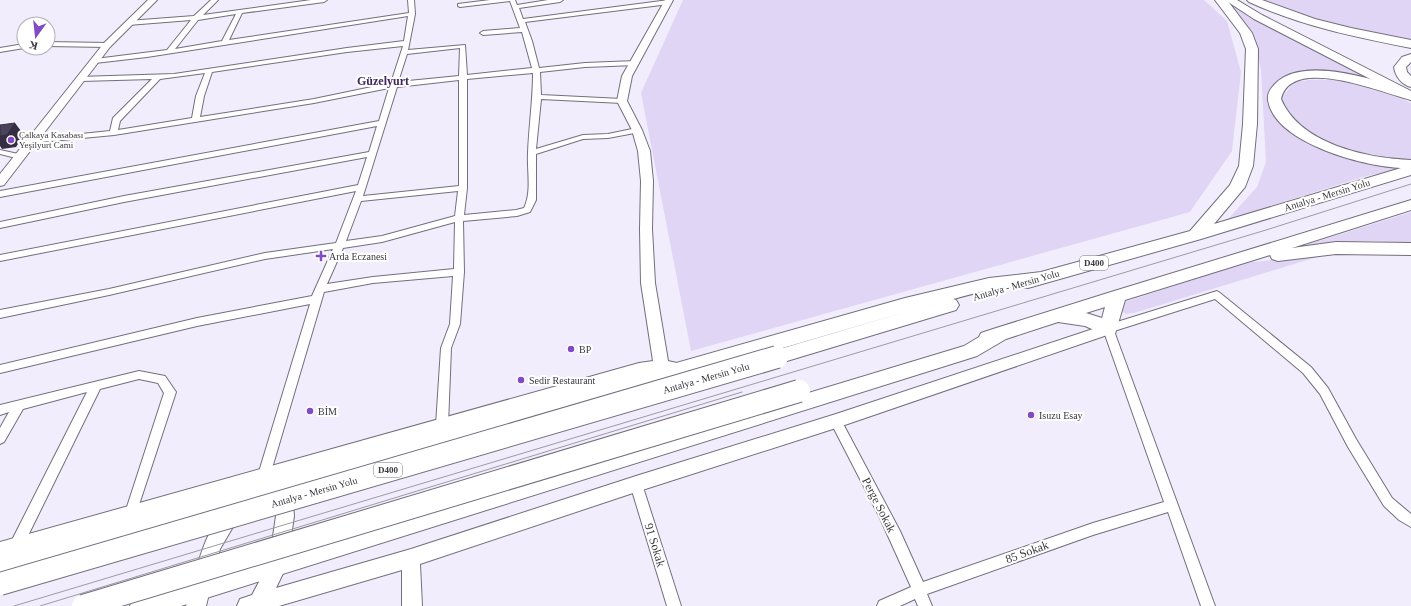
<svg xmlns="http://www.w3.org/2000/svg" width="1411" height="606" viewBox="0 0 1411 606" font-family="Georgia,serif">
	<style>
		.green { fill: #e0d5f5 }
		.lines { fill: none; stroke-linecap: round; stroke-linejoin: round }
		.street-casing { stroke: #736f7c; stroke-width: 2 }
		.secondary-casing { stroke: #736f7c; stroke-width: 2 }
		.primary-casing { stroke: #736f7c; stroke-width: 2 }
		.highway-casing { stroke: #736f7c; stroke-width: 2 }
		.street { fill: #fff; fill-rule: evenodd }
		.secondary { fill: #fff; fill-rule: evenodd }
		.primary { fill: #fff; fill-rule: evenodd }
		.highway { fill: #fff; fill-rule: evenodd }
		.tram { stroke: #9d9aa5; stroke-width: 1 }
		.highway-bridge-casing { stroke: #736f7c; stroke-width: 24; stroke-linecap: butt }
		.highway-bridge { stroke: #fff; stroke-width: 22 }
		.shaded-wall { fill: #342e40 }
		.building { fill: #4b425c; stroke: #342e40 }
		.poi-dot { fill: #814cc3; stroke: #fff; stroke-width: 1.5 }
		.labels { text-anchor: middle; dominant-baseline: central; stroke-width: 4; stroke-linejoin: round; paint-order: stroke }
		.far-poi-label { font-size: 9px; fill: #3a383e; stroke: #fff; text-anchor: start }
		.shield { fill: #fff; stroke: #757478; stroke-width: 1 }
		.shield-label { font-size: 9px; font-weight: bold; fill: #3a383e }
		.street-label { font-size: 10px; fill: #3a383e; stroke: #fff }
		.poi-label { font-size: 10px; fill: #3a383e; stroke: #fff; text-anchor: start }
		.far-district-label { font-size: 12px; font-weight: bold; fill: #3f255f; stroke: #fff }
		.near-street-label { font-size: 12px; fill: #3a383e; stroke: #fff }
	</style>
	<rect width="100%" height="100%" fill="#f2edfd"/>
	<g class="green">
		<polygon points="683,0 1204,0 1227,21 1241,72 1232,151 1190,212 691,351 641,93"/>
		<polygon points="1260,0 1411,0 1411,42 1333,25"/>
		<polygon points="1225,1 1263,22 1388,86 1313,73 1281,77 1268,92 1277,117 1315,144 1403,168 1363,177 1228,219 1257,187 1266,162 1261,70 1255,47"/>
		<path d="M1339,79L1385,90L1411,103V159C1372,156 1311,148 1286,113C1284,109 1283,103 1282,98L1293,83L1308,80Z"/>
		<polygon points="1411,212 1411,244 1372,241 1306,245"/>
		<polygon points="1327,254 1134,313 1126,314 1120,311 1122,303 1244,263"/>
	</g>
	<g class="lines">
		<defs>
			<g id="street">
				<path d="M211,0H218L203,15L311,0H327L324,2L242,13L229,40L409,13L408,0H414L415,14L408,50L465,45L467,75L532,68L522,32L483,35L480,33L483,31L520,28L510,1L460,7L458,6V4L490,0H515L517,5L548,0H563L560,2L519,8L523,19L669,0L672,2L669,4L525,22L532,41L539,68L585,63L636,61L639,63L636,65L585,67L540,72L541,95L622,99L626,101L622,103L541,99L536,149L583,135L608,134L637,128L641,130L640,132L608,138L583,139L536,154V200L530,212L517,216L463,221L464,272L460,324L451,348L448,425L446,428L442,430L438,428L436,425L441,348L450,324L453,276L373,283L324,292L270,475L268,479L264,480L260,479L258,475L310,304L197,326L0,373V365L197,318L312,296L333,249L265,259L109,295L0,318V310L109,289L265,253L336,243L356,191L0,261V255L358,185L367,157L124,202L0,228V222L124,196L369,152L377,126L0,197V191L379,121L389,88L314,103L114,135L30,143V139H33L110,131L113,118L152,79L81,81H78V77L174,74L347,48L404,41L408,16L147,57L95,63L92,61L95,59L167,50L191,20L128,25L125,23L128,21L194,16ZM236,14L222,41L175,49L198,20ZM403,46L391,83L314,99L200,117L204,96L212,72L347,52ZM460,48L459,76L398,82L407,54ZM205,73L196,96L192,118L118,130L120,121L160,79ZM533,73C533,100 529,126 528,153C527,171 532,192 524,208L516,210L464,215L467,188V79ZM459,80V186L363,196L397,87ZM458,191L455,216L382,236L346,241L361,201ZM455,222L454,269L373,277L327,284L343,248L382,242Z"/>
				<polygon points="48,42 107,43 110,45 107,47 48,46"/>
				<polygon points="24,44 24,48 0,52 0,48"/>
				<polygon points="0,150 23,155 24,157 20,159 0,154"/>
				<polygon points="1217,291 1220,293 1311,367 1328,388 1356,439 1392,498 1411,514 1411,527 1399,520 1384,506 1348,447 1320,394 1303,373 1215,299 1114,331 1215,606 1201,606 1168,512 1093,535 927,594 932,606 918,606 915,599 900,606 877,606 879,601 911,587 879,516 830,421 832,418 836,416 840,418 900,531 923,582 1093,523 1164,502 1103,329 1104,326"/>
				<polygon points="139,371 165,376 176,392 135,517 131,519 127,517 125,513 164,393 158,383 139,379 100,389 21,550 16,552 11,550 9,546 11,542 87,392 23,409 4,442 0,444 0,428 9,412 0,415 0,405"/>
				<polygon points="636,479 640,480 642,484 681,606 667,606 630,484 632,480"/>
			</g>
			<g id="secondary">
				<polygon points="148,0 157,0 110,47 4,185 0,186 0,174 104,43"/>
				<polygon points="665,0 673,0 632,76 627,101 642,130 650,151 653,181 652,229 655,283 668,361 686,365 689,369 686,373 681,375 661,372 639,375 0,560 0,542 639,363 653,361 641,283 640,229 641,181 638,151 632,130 617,101 622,76"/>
				<polygon points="1108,324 1113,325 1115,329 1113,333 836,428 636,492 420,564 422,606 402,606 402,570 279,606 237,606 240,599 252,595 269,563 276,516 272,494 275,489 281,486 287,489 293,505 294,516 287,565 276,588 411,549 636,476 836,414"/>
				<path d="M231,507L237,509L240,515L220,549L206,606H186C193,582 207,516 231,507Z"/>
			</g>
			<polygon id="primary" points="1225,0 1237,0 1262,15 1411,91 1411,100 1254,19"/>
			<g id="highway">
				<path d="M1215,0H1227L1252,33L1258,49L1257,124L1253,166L1245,187L1214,224L1401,168C1365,167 1274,143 1268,100C1267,93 1271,88 1275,84C1302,55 1378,80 1411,92V100C1383,93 1291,54 1281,99C1300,144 1366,158 1411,160V175L1201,239L1028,288C1009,283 973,294 953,299L956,300L959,305L956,310L777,364L770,362L767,357L770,352L912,310L0,577V555L905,298L989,278L1041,272L1190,231L1230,185L1239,166L1243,124L1246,49L1240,33Z"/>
				<path d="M1247,0H1262L1315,19L1351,28L1411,40V48C1355,37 1301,26 1249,2Z"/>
				<path d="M1411,54V62L1406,67L1407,72L1411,76V87C1402,85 1395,76 1394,67L1402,57Z"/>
				<path d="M1411,200V210L1292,248L1336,242L1411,243V255L1336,254L1278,261L1272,259L1270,255L1125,300L1115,334L1108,336L1085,326L1058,322L1006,339L977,356L181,606H130L133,597L142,594L964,346L979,337L981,333L993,329L1111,292ZM1105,307L1102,318L1086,313Z"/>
			</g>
		</defs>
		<use href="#street" class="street-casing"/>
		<use href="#secondary" class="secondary-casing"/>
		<use href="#primary" class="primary-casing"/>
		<use href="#highway" class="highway-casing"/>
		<use href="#street" class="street"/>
		<use href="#secondary" class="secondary"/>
		<use href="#primary" class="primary"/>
		<use href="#highway" class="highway"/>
		<g class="tram">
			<polyline points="14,606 1266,230 1411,184"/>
			<polyline points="40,606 742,392"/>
		</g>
		<defs>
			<g id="highway-bridge">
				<polyline points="0,584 777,357"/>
				<polyline points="83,606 799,391"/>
			</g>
		</defs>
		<use href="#highway-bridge" class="highway-bridge-casing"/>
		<use href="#highway-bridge" class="highway-bridge"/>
	</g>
	<polygon class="shaded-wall" points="15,123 24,135 16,147 2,149 0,146 0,136"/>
	<polygon class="building" points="15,123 7,135 0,136 0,125"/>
	<g class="poi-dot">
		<circle cx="11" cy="140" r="4"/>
		<path d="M319 250h4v4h4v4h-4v4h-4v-4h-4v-4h4z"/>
		<circle cx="571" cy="349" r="4"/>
		<circle cx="521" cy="380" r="4"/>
		<circle cx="310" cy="411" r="4"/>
		<circle cx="1031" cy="415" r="4"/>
	</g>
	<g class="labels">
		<g class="far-poi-label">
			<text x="19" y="135">Çalkaya Kasabası<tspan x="19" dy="10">Yeşilyurt Cami</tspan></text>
		</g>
		<g class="shield">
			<rect x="1080" y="256" width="28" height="14" rx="3"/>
			<rect x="374" y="463" width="28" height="14" rx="3"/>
		</g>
		<g class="shield-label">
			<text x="1094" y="263">D400</text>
			<text x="388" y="470">D400</text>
		</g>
		<g class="street-label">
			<text transform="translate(1327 195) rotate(-17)">Antalya - Mersin Yolu</text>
			<text transform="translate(1016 285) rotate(-16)">Antalya - Mersin Yolu</text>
			<text transform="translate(706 378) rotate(-16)">Antalya - Mersin Yolu</text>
			<text transform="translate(314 492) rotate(-16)">Antalya - Mersin Yolu</text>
		</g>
		<g class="poi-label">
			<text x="329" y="256">Arda Eczanesi</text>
			<text x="579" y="349">BP</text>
			<text x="529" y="380">Sedir Restaurant</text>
			<text x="318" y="411">BİM</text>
			<text x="1039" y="415">Isuzu Esay</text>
		</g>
		<g class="far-district-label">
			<text x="383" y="81">Güzelyurt</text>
		</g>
		<g class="near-street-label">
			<text transform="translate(879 505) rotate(63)">Perge Sokak</text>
			<text transform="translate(655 545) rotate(73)">91 Sokak</text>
			<text transform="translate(1027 552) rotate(-20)">85 Sokak</text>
		</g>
	</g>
	<g transform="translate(36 36) rotate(195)"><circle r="19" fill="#ffffff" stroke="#b0afb2"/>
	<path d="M0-3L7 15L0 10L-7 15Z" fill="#814cc3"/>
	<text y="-6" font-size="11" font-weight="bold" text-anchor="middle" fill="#3a383e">K</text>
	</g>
</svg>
